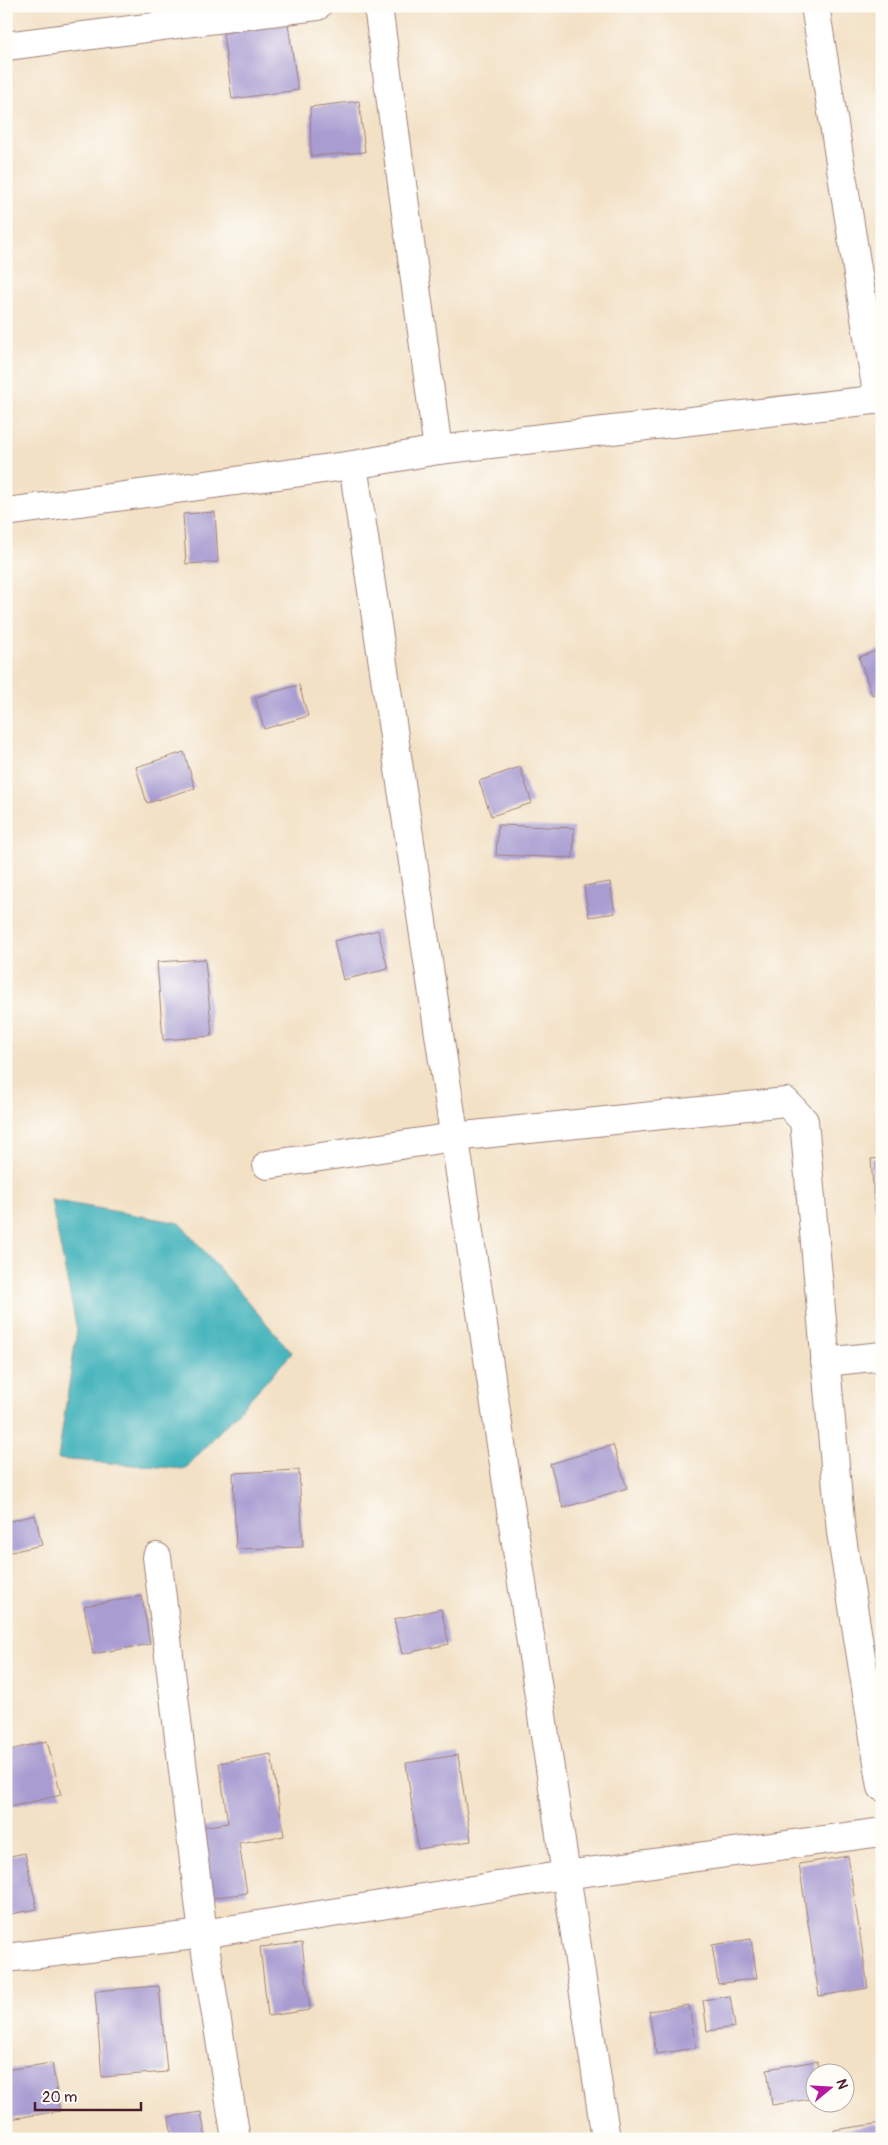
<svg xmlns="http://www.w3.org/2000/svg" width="888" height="2145" viewBox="0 0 888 2145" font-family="Pangolin,sans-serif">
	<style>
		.water { fill: #45b4bc; stroke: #486a74 }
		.building { fill: #a89cd1 }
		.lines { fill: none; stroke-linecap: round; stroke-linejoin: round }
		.minor-casing { stroke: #9e8078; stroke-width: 30 }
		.tertiary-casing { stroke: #9e8078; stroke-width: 30 }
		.minor { stroke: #fff; stroke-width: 28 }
		.tertiary { stroke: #fff; stroke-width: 28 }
	</style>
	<rect width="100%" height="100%" fill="#fdfcf7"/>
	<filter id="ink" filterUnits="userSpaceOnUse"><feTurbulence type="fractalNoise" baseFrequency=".02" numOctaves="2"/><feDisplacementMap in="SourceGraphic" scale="10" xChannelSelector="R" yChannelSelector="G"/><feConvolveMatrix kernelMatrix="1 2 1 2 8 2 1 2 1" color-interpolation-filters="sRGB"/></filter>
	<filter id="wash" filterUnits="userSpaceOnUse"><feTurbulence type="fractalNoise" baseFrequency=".0096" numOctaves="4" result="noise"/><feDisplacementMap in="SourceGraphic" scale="20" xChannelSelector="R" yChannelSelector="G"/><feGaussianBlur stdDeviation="1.12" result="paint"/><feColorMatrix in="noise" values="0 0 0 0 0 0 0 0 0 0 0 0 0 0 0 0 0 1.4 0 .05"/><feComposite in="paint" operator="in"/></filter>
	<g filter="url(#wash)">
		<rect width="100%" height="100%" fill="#f3e1c6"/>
		<polygon class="water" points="51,1200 180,1223 292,1353 185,1469 58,1459 77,1330"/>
		<g id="blocks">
			<g class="building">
				<polygon points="288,24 298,90 232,99 223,33"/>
				<polygon points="359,101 365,152 311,156 310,107"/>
				<polygon points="215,512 218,562 186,564 183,514"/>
				<polygon points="882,649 882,692 872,695 859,657"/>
				<polygon points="299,685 308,716 264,729 255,697"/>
				<polygon points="184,752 195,788 147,803 136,767"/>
				<polygon points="520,767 532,803 491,816 479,781"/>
				<polygon points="498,825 574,828 573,858 496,855"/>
				<polygon points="610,882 615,913 589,917 584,886"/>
				<polygon points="378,930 388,969 343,980 334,941"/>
				<polygon points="205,959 212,1036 163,1040 157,962"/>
				<polygon points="882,1158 882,1210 875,1211 871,1159"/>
				<polygon points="613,1445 627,1488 563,1508 550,1464"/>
				<polygon points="299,1470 303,1547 236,1549 233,1473"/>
				<polygon points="35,1515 42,1545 6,1553 6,1522"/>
				<polygon points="142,1596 150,1644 93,1654 84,1606"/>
				<polygon points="441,1609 449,1644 402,1654 394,1619"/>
				<polygon points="47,1741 61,1795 6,1808 6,1751"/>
				<polygon points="271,1754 284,1836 239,1843 247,1893 205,1899 194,1828 228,1823 219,1763"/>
				<polygon points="458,1755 471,1841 418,1849 406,1763"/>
				<polygon points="25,1853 37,1909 6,1915 6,1857"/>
				<polygon points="848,1856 868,1988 819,1996 799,1864"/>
				<polygon points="751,1939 757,1978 718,1984 712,1945"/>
				<polygon points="302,1943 310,2010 268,2016 260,1947"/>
				<polygon points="159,1986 167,2072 102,2077 95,1991"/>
				<polygon points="730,1996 735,2027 707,2031 703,2000"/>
				<polygon points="689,2005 696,2048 656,2054 649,2011"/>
				<polygon points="817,2061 818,2072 816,2072 816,2098 772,2105 767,2069"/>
				<polygon points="52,2063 60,2111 10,2119 6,2093 6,2070"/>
				<polygon points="201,2112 206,2139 172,2139 169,2117"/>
				<polygon points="882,2123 882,2139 835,2139 834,2130"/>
			</g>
		</g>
	</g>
	<g filter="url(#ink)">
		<use href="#blocks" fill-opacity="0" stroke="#9e8078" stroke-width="1"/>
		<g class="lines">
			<defs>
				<g id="minor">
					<polyline points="378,6 438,450"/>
					<polyline points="815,6 878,399"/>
					<polyline points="353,465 606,2139"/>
					<polyline points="6,512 353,465 438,450 882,399"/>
					<polyline points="267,1165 454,1137 786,1102 804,1121 841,1532 882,1787"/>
					<polyline points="825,1362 882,1356"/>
					<polyline points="157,1557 203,1934 236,2139"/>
					<polyline points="6,1958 203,1934 565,1875 882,1832"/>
				</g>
				<polyline id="tertiary" points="6,46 317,6"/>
			</defs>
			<use href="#minor" class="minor-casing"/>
			<use href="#tertiary" class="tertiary-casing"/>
			<use href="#minor" class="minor"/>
			<use href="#tertiary" class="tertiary"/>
		</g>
	</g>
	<rect width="888" height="2145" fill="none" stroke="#fdfcf7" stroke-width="25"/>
	<g transform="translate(830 2088) rotate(72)"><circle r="24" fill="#fdfcf7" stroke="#b5a4a5"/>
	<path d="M0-4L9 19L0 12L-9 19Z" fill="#b5179e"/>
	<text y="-8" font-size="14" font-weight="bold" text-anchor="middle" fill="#4a1f2b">N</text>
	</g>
	<path d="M35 2102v8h106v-8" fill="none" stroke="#4a1f2b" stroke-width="2.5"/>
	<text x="42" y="2102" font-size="15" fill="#4a1f2b" stroke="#fdfcf7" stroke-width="4" paint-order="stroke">20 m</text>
</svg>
